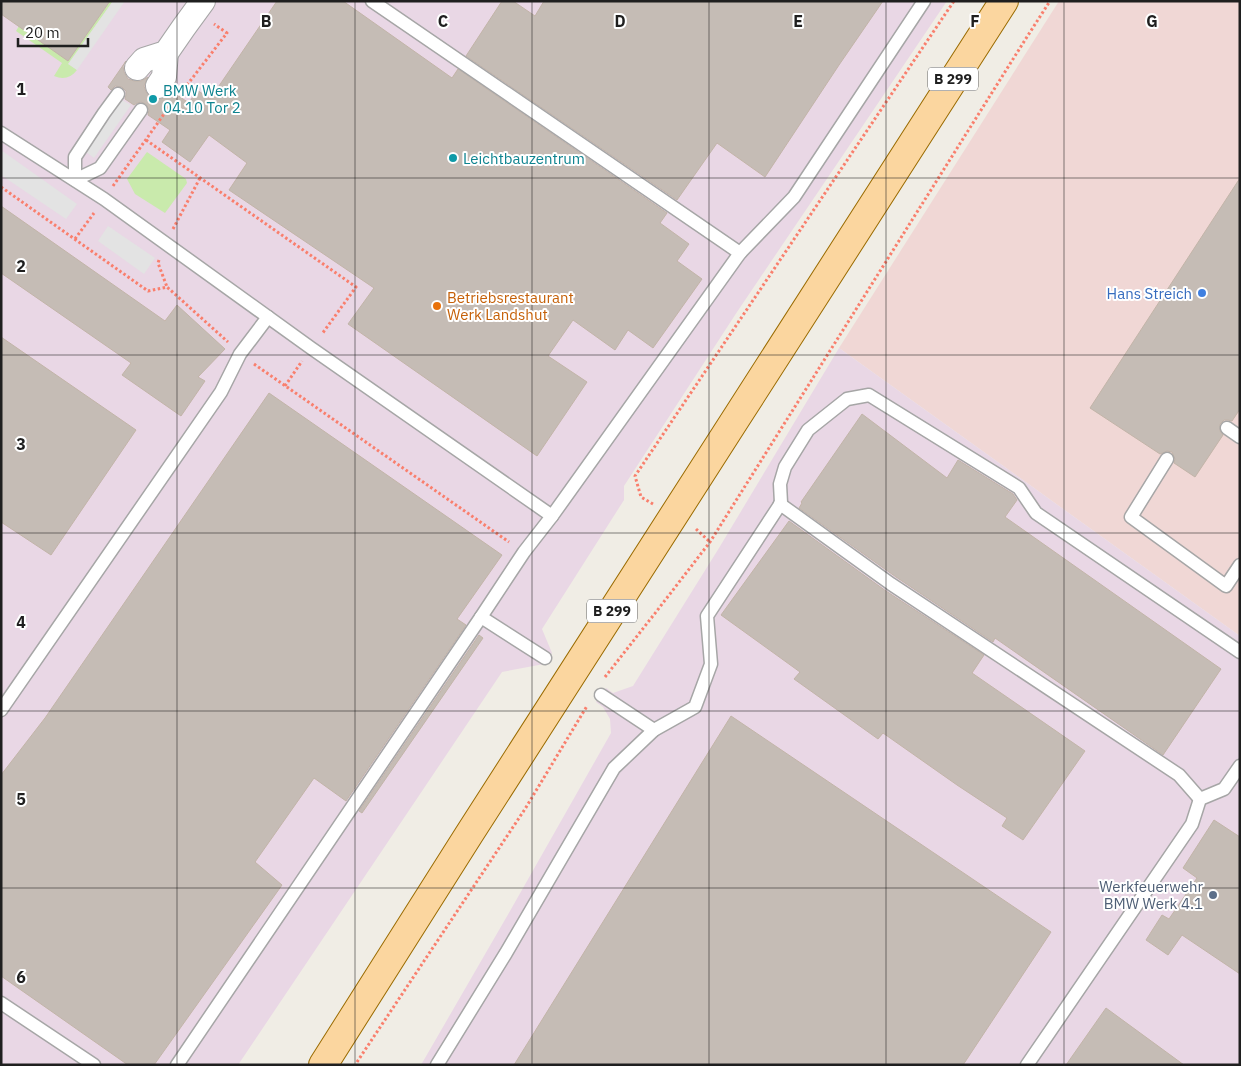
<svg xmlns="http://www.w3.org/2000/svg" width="1241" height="1066" viewBox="0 0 1241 1066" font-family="'IBM Plex Sans',sans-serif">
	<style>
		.commercial { fill: #f0d7d5 }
		.industrial { fill: #e9d7e5 }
		.grass { fill: #c9eaac }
		.parking { fill: #e3e3e3 }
		.building { fill: #c5bcb5; stroke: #c2b4a8 }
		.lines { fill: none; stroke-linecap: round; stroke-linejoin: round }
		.service-casing { stroke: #a6a6a6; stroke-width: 15 }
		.minor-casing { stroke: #a6a6a6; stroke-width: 26 }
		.primary-casing { stroke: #9a6b01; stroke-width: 30 }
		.path { stroke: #f97f6d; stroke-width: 3; stroke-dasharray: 2.5 2.5; stroke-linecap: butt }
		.service { stroke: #fff; stroke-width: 12 }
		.minor { stroke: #fff; stroke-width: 24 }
		.primary { stroke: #fbd69f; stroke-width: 28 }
		.grid { fill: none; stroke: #1f1f1f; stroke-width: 1; stroke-opacity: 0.55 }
		.culture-dot { fill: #0f9aa8; stroke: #fff; stroke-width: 2 }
		.shop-dot { fill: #3f7fe0; stroke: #fff; stroke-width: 2 }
		.food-dot { fill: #e8710a; stroke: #fff; stroke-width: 2 }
		.service-dot { fill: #5c6f8a; stroke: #fff; stroke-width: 2 }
		.labels { text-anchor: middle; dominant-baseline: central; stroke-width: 4; stroke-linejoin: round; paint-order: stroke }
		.shield { fill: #fff; stroke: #626262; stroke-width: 1 }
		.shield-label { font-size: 14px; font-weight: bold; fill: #1f1f1f }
		.culture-label { font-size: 15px; fill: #0d838f; stroke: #fff; text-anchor: start }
		.shop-label { font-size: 15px; fill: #366cbe; stroke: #fff; text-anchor: end }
		.food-label { font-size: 15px; fill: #c56008; stroke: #fff; text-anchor: start }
		.service-label { font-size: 15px; fill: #4e5e75; stroke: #fff; text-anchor: end }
		.grid-label { font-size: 16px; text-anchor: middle; font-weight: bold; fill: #1f1f1f; stroke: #fff; stroke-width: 4; stroke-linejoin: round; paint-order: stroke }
	</style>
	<rect width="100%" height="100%" fill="#f0ede5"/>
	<polygon class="commercial" points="1059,1 1240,1 1240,636 839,348"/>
	<g class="industrial">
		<polygon points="1,1 947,1 737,312 624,486 624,500 542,629 552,653 544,664 502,672 238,1065 1,1065"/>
		<polygon points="839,348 1240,636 1240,1065 421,1065 510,911 611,733 610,719 603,707 596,702 606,688 613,693 633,686 719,548"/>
	</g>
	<g class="grass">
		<path d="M110,1H113L69,64L77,70C71,78 63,80 54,76L62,63L16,31L19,26L68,60Z"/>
		<polygon points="147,152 186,179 187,183 165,213 135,194 127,179"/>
	</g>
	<g class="parking">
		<polygon points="113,1 125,1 77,70 68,64"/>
		<polygon points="122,100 131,105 94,158 86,152"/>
		<polygon points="1,150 77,204 66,219 1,175"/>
		<polygon points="108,226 155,258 144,274 98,241"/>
	</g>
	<g class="building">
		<polygon points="1,1 110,1 68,61 1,14"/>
		<polygon points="277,1 343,1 452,78 458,69 667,213 660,223 689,244 677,261 702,279 653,348 628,330 615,350 573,320 548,356 587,382 537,456 348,324 374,288 229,190 247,163 209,135 190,162 162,142 170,130 148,115 149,110 146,104 141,102 137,103 134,105 125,99 126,95 126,91 122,87 115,86 111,90 108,87 126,61 123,66 124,72 128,79 134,81 141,81 148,77 144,86 146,92 151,98 158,100 164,98 171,91 189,103 197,90 210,99"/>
		<polygon points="502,1 513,1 535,16 544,1 883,1 839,65 765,177 717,143 677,200 466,56"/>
		<polygon points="1240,178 1240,409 1232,421 1228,420 1224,420 1220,424 1220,431 1223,435 1195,477 1174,463 1175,459 1172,452 1167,451 1160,454 1090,408"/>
		<polygon points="1,206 165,321 177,305 225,349 198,377 205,381 181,416 122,375 131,363 1,273"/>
		<polygon points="1,337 136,430 51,555 1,522"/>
		<polygon points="269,393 502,555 457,619 466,625 346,801 314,778 255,862 282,885 154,1065 128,1065 1,976 1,775 45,718"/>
		<polygon points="862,414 947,478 958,460 1013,494 1017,500 1005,517 1221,669 1163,755 995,638 993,642 896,577 799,508 802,503 801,502"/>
		<polygon points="789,521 886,591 984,655 972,673 1085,751 1023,840 1002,826 1007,818 957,785 883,733 878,739 794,679 800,672 721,615"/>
		<polygon points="479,635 483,638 362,813 359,811"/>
		<polygon points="731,716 1051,932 963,1065 514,1065"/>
		<polygon points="1214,820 1240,837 1240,974 1182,935 1168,955 1146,940 1162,915 1169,919 1197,878 1183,868"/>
		<polygon points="1106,1008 1184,1065 1066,1065"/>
	</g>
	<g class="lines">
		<defs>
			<g id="service">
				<polyline points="372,1 740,253"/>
				<polyline points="118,94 104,113 75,157 75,180 100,168 141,110"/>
				<polyline points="1,133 104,199 311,348 552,516"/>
				<polyline points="1227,428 1240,437"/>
				<polyline points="1167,459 1131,517 1226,586 1240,565"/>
				<polyline points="780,504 891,584 1179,775 1200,799"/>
				<polyline points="481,617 545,658"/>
				<polyline points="601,695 654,730"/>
				<polyline points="1,710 221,392 240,354 268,317"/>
				<polyline points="1,1003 94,1065"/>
				<polyline points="177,1065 481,617 524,552 552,516 740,253 794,197 924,1"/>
				<polyline points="437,1065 506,953 614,768 654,730 695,707 711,664 707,616 781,503 780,484 785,467 808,430 847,399 869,395 1019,488 1036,513 1240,652"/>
				<polyline points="1027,1065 1192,824 1200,799 1224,789 1240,766"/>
			</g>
			<g id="minor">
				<polyline points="137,68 144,60 166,53 184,27 203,1"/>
				<polyline points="158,86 164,77 166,53"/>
			</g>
			<path id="primary" d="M323,1065C458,850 596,636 733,423C823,282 913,141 1004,1"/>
		</defs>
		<use href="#service" class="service-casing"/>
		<use href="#minor" class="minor-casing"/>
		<use href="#primary" class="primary-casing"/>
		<g class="path">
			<polyline points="187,85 227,33 214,24"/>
			<polyline points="146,140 356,287 322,334"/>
			<polyline points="113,186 169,107"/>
			<polyline points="1,187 148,291 167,287 228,342"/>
			<polyline points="173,229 200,178"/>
			<polyline points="75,239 94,213"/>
			<polyline points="159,260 158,263 167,287"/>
			<polyline points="254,364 509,542"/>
			<polyline points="285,386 302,361"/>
			<polyline points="653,504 641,497 635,476 954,1"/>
			<polyline points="696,529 710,542"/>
			<polyline points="605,677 656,612 710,542 1025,40 1050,1"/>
			<polyline points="357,1062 525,809 587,706"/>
		</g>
		<use href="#service" class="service"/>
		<use href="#minor" class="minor"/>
		<use href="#primary" class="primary"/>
	</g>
	<path class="grid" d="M177,1V1065M355,1V1065M532,1V1065M709,1V1065M886,1V1065M1064,1V1065M1,178H1240M1,355H1240M1,533H1240M1,711H1240M1,888H1240"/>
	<g class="culture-dot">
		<circle cx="153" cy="99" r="5"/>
		<circle cx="453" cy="158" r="5"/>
	</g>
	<circle class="shop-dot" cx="1202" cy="293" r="5"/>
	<circle class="food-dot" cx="437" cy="306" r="5"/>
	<circle class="service-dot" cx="1213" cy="895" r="5"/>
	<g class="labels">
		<g class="shield">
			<rect x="928" y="67.5" width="50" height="23" rx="4"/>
			<rect x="587" y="599.5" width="50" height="23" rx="4"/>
		</g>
		<g class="shield-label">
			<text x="953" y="79">B 299</text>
			<text x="612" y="611">B 299</text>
		</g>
		<g class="culture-label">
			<text x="163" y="90">BMW Werk<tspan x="163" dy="17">04.10 Tor 2</tspan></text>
			<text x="463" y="158">Leichtbauzentrum</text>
		</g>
		<g class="shop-label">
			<text x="1192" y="293">Hans Streich</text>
		</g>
		<g class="food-label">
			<text x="447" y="297">Betriebsrestaurant<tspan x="447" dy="17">Werk Landshut</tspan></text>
		</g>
		<g class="service-label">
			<text x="1203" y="886">Werkfeuerwehr<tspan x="1203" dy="17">BMW Werk 4.1</tspan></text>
		</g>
	</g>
	<g class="grid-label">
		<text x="266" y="27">B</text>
		<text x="443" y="27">C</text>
		<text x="620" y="27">D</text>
		<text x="798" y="27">E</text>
		<text x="975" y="27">F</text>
		<text x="1152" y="27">G</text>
		<text x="21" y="95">1</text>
		<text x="21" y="272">2</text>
		<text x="21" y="450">3</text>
		<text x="21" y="628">4</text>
		<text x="21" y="805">5</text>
		<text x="21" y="983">6</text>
	</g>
	<rect width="1241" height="1066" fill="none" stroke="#1f1f1f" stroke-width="5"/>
	<path d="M18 38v8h70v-8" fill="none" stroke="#1f1f1f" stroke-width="2.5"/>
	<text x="25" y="38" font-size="15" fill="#1f1f1f" stroke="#ffffff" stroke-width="4" paint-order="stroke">20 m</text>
</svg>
